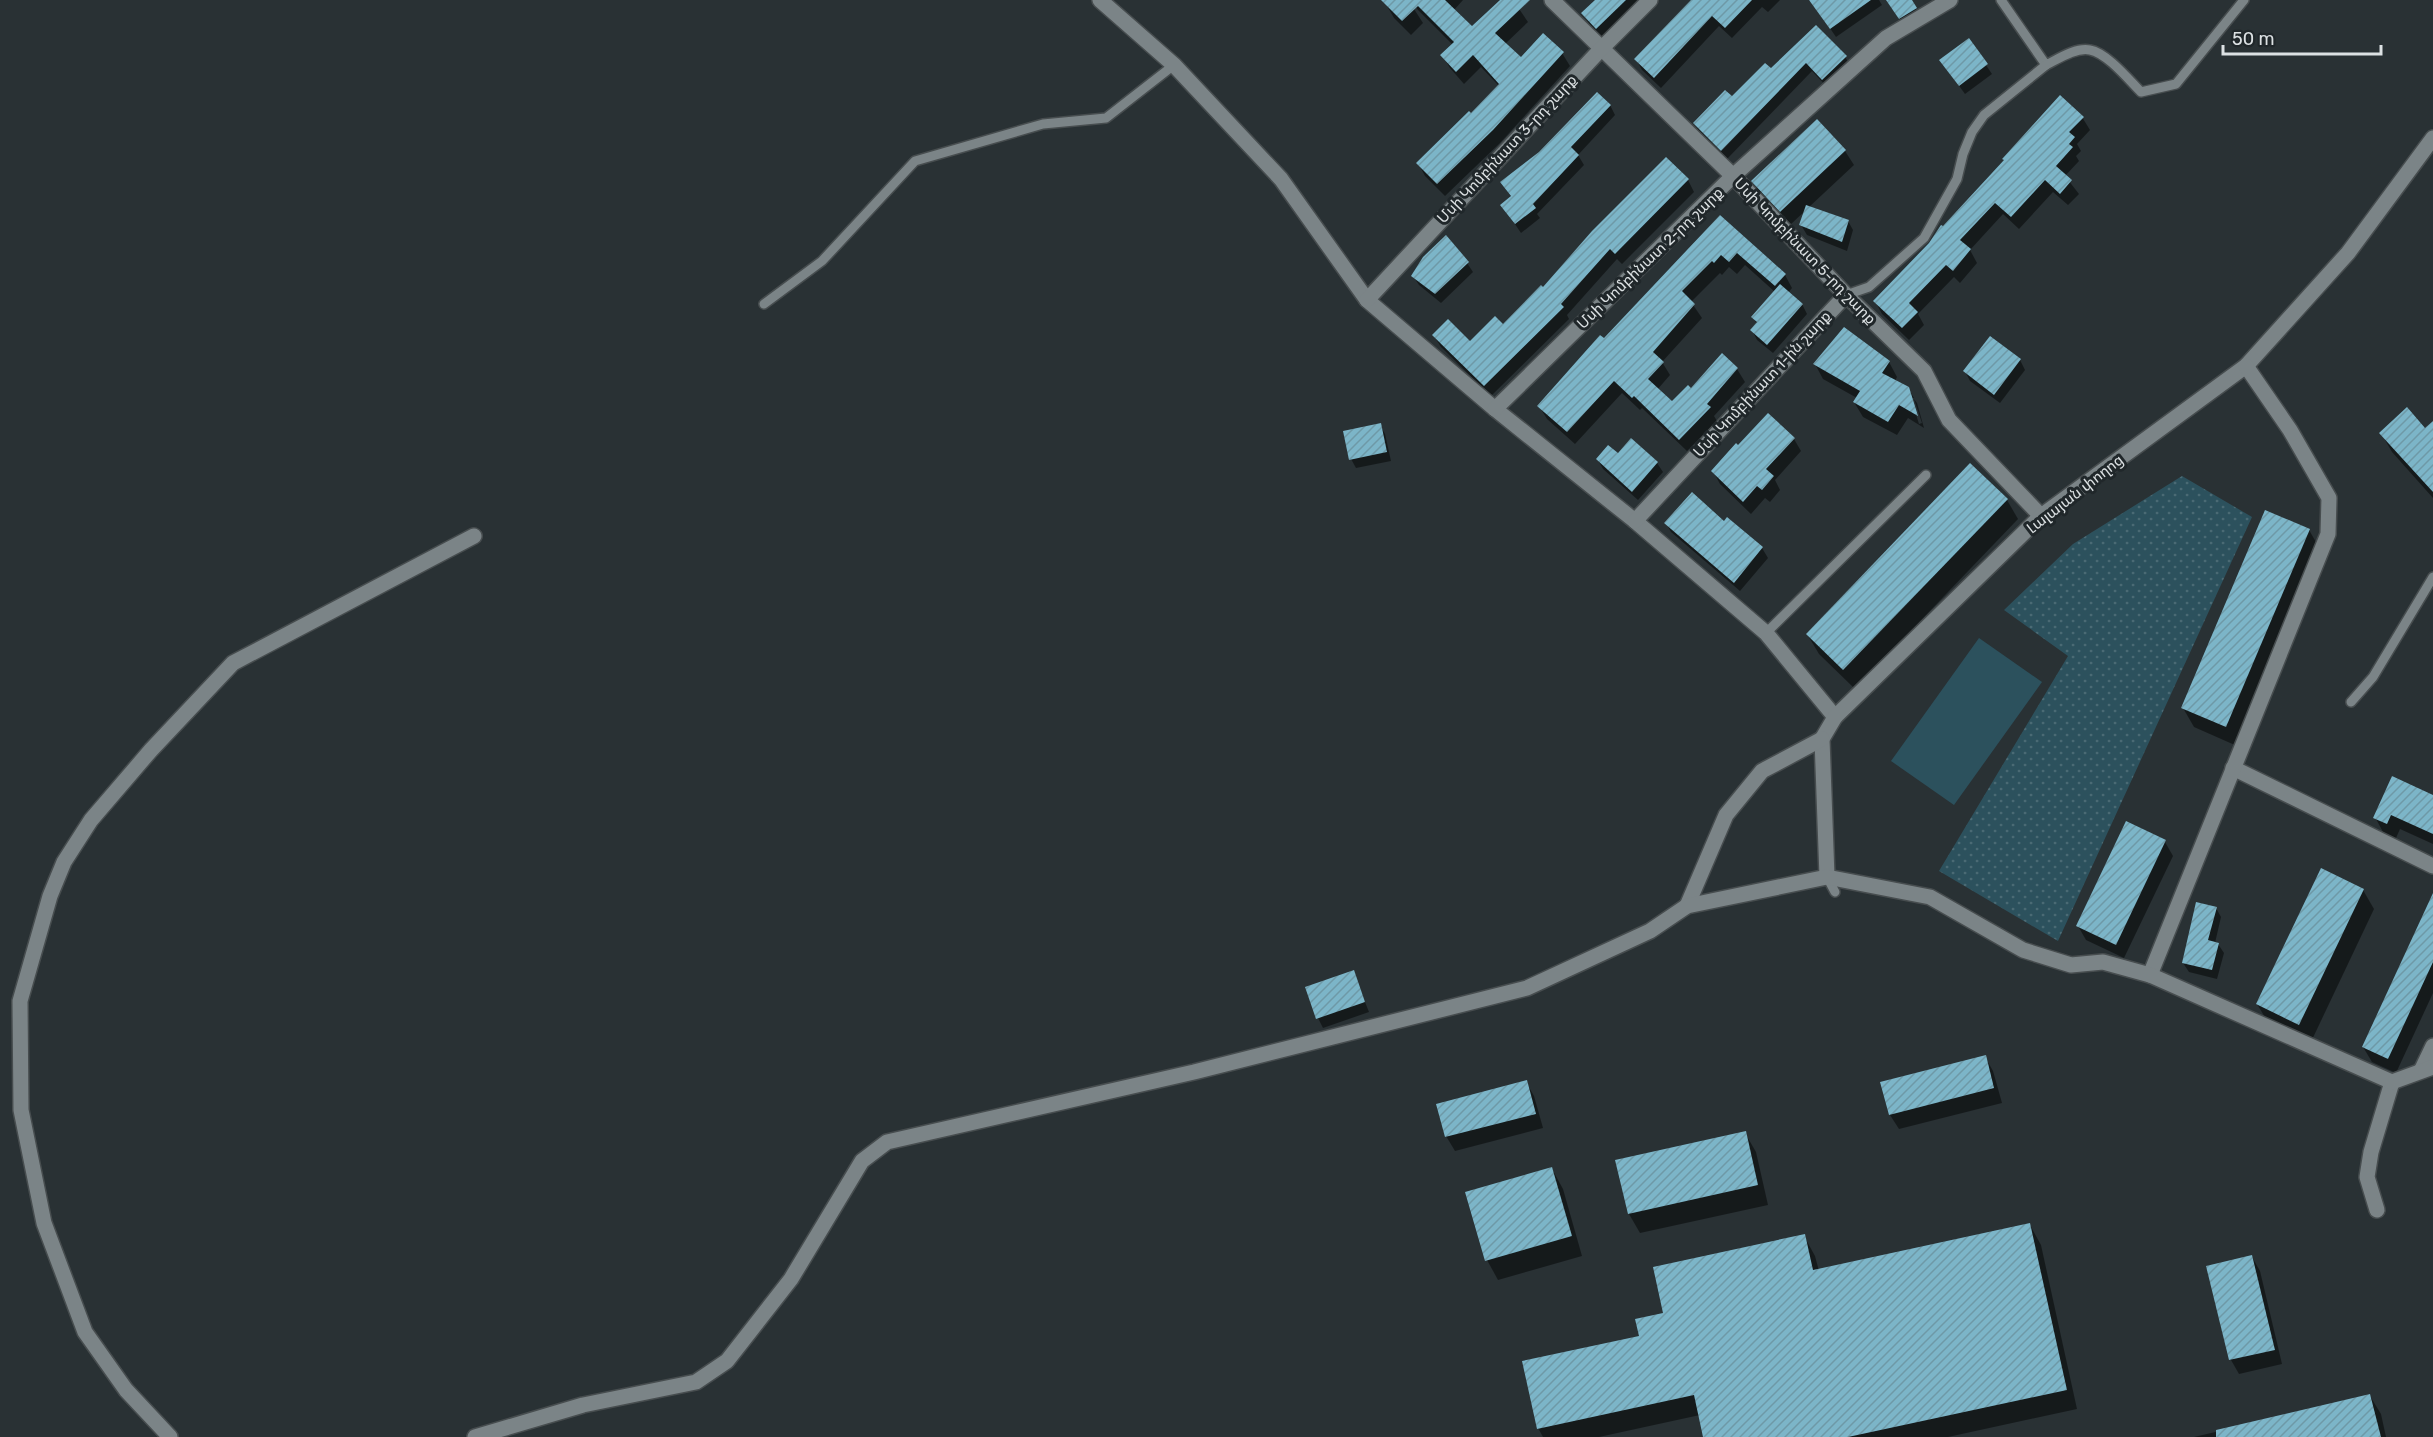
<svg xmlns="http://www.w3.org/2000/svg" width="2433" height="1437" viewBox="0 0 2433 1437" font-family="Rubik,'Noto Sans Armenian',sans-serif">
	<style>
		.green { fill: url(#green-dots) }
		.pitch { fill: #2c515d }
		.shadow { fill: #0007 }
		.building { fill: url(#building-hatch) }
		.lines { fill: none; stroke-linecap: round; stroke-linejoin: round }
		.service-casing { stroke: #474d4f; stroke-width: 12 }
		.minor-casing { stroke: #474d4f; stroke-width: 18 }
		.service { stroke: #7b8487; stroke-width: 9 }
		.minor { stroke: #7b8487; stroke-width: 15 }
		.labels { text-anchor: middle; dominant-baseline: central; stroke-width: 6; stroke-linejoin: round; paint-order: stroke }
		.street-label { font-size: 15px; fill: #dce1e3; stroke: #20272a }
	</style>
	<defs>
		<pattern id="green-dots" width="8" height="8" patternUnits="userSpaceOnUse" patternTransform="scale(1.5)"><rect width="8" height="8" fill="#2c515d"/><path d="M2 2h.1M6 6h.1" fill="none" stroke="#4a6a74" stroke-width="1.8" stroke-linecap="round"/></pattern>
		<pattern id="building-hatch" width="6" height="6" patternUnits="userSpaceOnUse" patternTransform="scale(1.5)"><rect width="6" height="6" fill="#7cb5c8"/><path d="M-1 1l2-2M0 6l6-6M5 7l2-2" fill="none" stroke="#6e99a7"/></pattern>
	</defs>
	<rect width="100%" height="100%" fill="#293134"/>
	<polygon class="green" points="2182,476 2252,517 2058,941 1939,871 2068,656 2004,610 2073,544"/>
	<polygon class="pitch" points="1979,638 2042,682 1954,805 1891,761"/>
	<g class="shadow">
		<polygon points="1390,0 1406,0 1414,9 1423,23 1411,35 1394,18 1386,4"/>
		<polygon points="1412,0 1463,0 1454,10 1472,28 1502,0 1513,0 1528,22 1505,44 1521,59 1562,53 1570,66 1500,143 1445,196 1425,176 1418,163 1471,116 1499,86 1481,67 1464,84 1450,68 1442,55 1453,45 1418,10"/>
		<polygon points="1598,0 1648,0 1604,41 1591,27 1583,13"/>
		<polygon points="1692,0 1780,0 1768,12 1762,7 1732,38 1719,26 1661,88 1642,70 1636,59"/>
		<polygon points="1824,0 1879,0 1882,5 1836,37 1821,15"/>
		<polygon points="1887,0 1910,0 1921,18 1905,28"/>
		<polygon points="1816,27 1845,57 1851,66 1828,88 1812,71 1727,159 1700,133 1694,123 1771,71"/>
		<polygon points="1969,40 1992,74 1965,94 1947,69"/>
		<polygon points="1610,105 1615,115 1578,155 1584,165 1537,214 1540,218 1521,233 1502,205 1512,198 1502,183"/>
		<polygon points="2082,117 2090,130 2077,144 2081,151 2076,156 2079,161 2065,176 2079,194 2068,205 2053,192 2019,229 2003,214 1970,250 1977,263 1960,283 1954,277 1918,314 1924,325 1909,340 1882,314 1875,301 1943,229"/>
		<polygon points="1817,121 1845,151 1854,165 1808,208 1848,221 1853,230 1847,251 1807,235 1801,225 1806,210 1790,225 1761,196 1753,181"/>
		<polygon points="1688,180 1694,192 1622,264 1617,259 1567,315 1569,319 1491,396 1441,347 1434,336 1470,344 1503,326 1543,289"/>
		<polygon points="1720,217 1785,275 1792,288 1788,293 1802,304 1807,314 1773,353 1757,340 1752,330 1757,324 1753,317 1775,292 1745,265 1737,274 1729,267 1722,275 1720,273 1691,302 1702,318 1662,362 1670,375 1657,390 1672,403 1691,390 1722,356 1737,369 1745,382 1714,416 1717,421 1687,451 1642,408 1640,410 1622,393 1575,444 1547,419 1539,406"/>
		<polygon points="1467,263 1473,272 1441,303 1419,285 1413,276"/>
		<polygon points="2020,360 2025,370 2000,403 1970,381 1965,371"/>
		<polygon points="1889,362 1897,377 1895,381 1908,388 1914,398 1911,398 1919,424 1922,423 1914,399 1917,403 1924,428 1908,418 1897,435 1863,417 1854,402 1857,398 1823,379 1815,364"/>
		<polygon points="2433,423 2433,498 2392,452 2381,433 2425,430"/>
		<polygon points="1380,425 1385,434 1391,461 1356,468 1351,459"/>
		<polygon points="1794,439 1801,451 1775,480 1780,490 1770,502 1765,498 1751,514 1720,484 1713,471 1738,447"/>
		<polygon points="1631,440 1657,463 1663,472 1638,500 1603,469 1598,460 1618,456"/>
		<polygon points="2007,500 2018,519 1855,689 1819,654 1807,634"/>
		<polygon points="1728,519 1762,548 1768,558 1740,591 1671,532 1666,523 1724,523"/>
		<polygon points="2309,530 2320,549 2237,746 2194,727 2183,708"/>
		<polygon points="2433,797 2433,844 2400,829 2396,838 2383,832 2375,817"/>
		<polygon points="2165,842 2173,856 2124,958 2086,940 2078,926"/>
		<polygon points="2363,890 2374,909 2310,1044 2269,1024 2257,1004"/>
		<polygon points="2216,908 2221,917 2215,943 2218,944 2224,953 2217,979 2189,972 2183,963"/>
		<polygon points="2433,915 2433,993 2396,1073 2372,1062 2363,1047"/>
		<polygon points="1353,972 1369,1012 1323,1028 1318,1018"/>
		<polygon points="1985,1057 1993,1071 2002,1103 1899,1129 1890,1115 1882,1083"/>
		<polygon points="1526,1082 1534,1096 1543,1128 1455,1151 1446,1136"/>
		<polygon points="1745,1133 1756,1152 1768,1205 1640,1233 1629,1214 1617,1162"/>
		<polygon points="1552,1169 1563,1189 1582,1256 1498,1280 1487,1260"/>
		<polygon points="2030,1225 2041,1245 2077,1409 1948,1437 1704,1437 1700,1415 1599,1437 1543,1437 1538,1428 1665,1314 1804,1236 1815,1256 1819,1271"/>
		<polygon points="2252,1257 2260,1271 2282,1364 2239,1374 2231,1360 2208,1267"/>
		<polygon points="2370,1396 2381,1414 2386,1437 2194,1437"/>
	</g>
	<g class="building">
		<polygon points="1381,0 1445,0 1472,26 1500,0 1530,0 1495,33 1521,57 1543,33 1564,52 1493,130 1437,184 1416,163 1469,111 1471,113 1499,84 1473,55 1456,72 1440,55 1454,42 1418,6 1402,21"/>
		<polygon points="1595,0 1626,0 1596,29 1581,13"/>
		<polygon points="1691,0 1752,0 1725,28 1712,16 1654,78 1634,59"/>
		<polygon points="1809,0 1871,0 1830,29"/>
		<polygon points="1886,0 1912,0 1917,8 1899,19"/>
		<polygon points="1816,25 1847,56 1822,80 1806,63 1721,151 1693,123 1725,90 1732,96 1765,63 1771,68"/>
		<polygon points="1969,38 1988,64 1959,86 1939,60"/>
		<polygon points="1597,92 1611,105 1571,147 1579,155 1533,204 1536,208 1515,224 1500,205 1511,196 1500,182 1539,152"/>
		<polygon points="2060,95 2084,117 2069,132 2075,137 2069,144 2073,147 2056,166 2072,180 2060,194 2045,180 2011,217 1995,203 1960,240 1971,249 1953,271 1946,265 1909,303 1918,312 1902,328 1873,301 1929,243 1941,225 1943,226 2004,160 2002,159"/>
		<polygon points="1817,119 1846,150 1780,212 1751,181"/>
		<polygon points="1666,157 1689,179 1615,254 1610,249 1561,304 1564,307 1484,386 1432,335 1448,319 1470,341 1495,316 1503,324 1541,285 1543,287 1592,231"/>
		<polygon points="1806,205 1849,220 1842,242 1799,225"/>
		<polygon points="1720,215 1786,274 1775,286 1737,253 1729,262 1721,255 1714,263 1712,261 1682,291 1695,304 1653,352 1664,362 1648,379 1672,401 1688,385 1691,388 1722,353 1738,368 1707,404 1711,407 1679,440 1634,396 1632,398 1614,381 1567,432 1537,406 1600,335 1604,338"/>
		<polygon points="1446,235 1469,262 1435,294 1411,276 1423,257"/>
		<polygon points="1780,284 1803,304 1767,345 1750,330 1757,322 1751,317"/>
		<polygon points="1844,327 1890,361 1882,373 1909,387 1918,416 1899,405 1888,422 1853,402 1860,391 1813,364"/>
		<polygon points="1990,336 2021,359 1994,395 1963,371"/>
		<polygon points="2407,407 2425,428 2433,421 2433,492 2379,433"/>
		<polygon points="1768,413 1795,438 1766,469 1774,476 1762,490 1757,486 1743,502 1711,471 1736,443 1738,445"/>
		<polygon points="1381,423 1387,452 1349,460 1343,431"/>
		<polygon points="1631,438 1658,462 1632,492 1596,459 1608,445 1618,453"/>
		<polygon points="1970,463 2008,499 1843,670 1806,634"/>
		<polygon points="1692,492 1724,521 1727,517 1763,547 1734,583 1664,523"/>
		<polygon points="2265,510 2310,529 2226,727 2181,708"/>
		<polygon points="2392,776 2433,795 2433,834 2391,815 2387,824 2373,818"/>
		<polygon points="2126,821 2166,840 2116,945 2076,926"/>
		<polygon points="2321,868 2364,889 2299,1025 2256,1004"/>
		<polygon points="2433,893 2433,962 2388,1059 2362,1047"/>
		<polygon points="2196,902 2217,907 2208,940 2219,943 2212,970 2182,963"/>
		<polygon points="1354,970 1365,1002 1316,1019 1305,987"/>
		<polygon points="1986,1055 1994,1088 1889,1115 1880,1082"/>
		<polygon points="1527,1080 1536,1114 1445,1137 1436,1104"/>
		<polygon points="1746,1131 1758,1185 1628,1214 1615,1160"/>
		<polygon points="1552,1167 1572,1236 1485,1261 1465,1192"/>
		<polygon points="2030,1223 2067,1390 1848,1437 1703,1437 1694,1395 1537,1429 1522,1361 1639,1336 1635,1319 1663,1313 1653,1267 1805,1234 1813,1270"/>
		<polygon points="2252,1255 2275,1350 2229,1360 2206,1266"/>
		<polygon points="2370,1394 2381,1437 2216,1437 2216,1430"/>
	</g>
	<g class="lines">
		<defs>
			<g id="service">
				<path d="M2001,0L2046,65C2058,59 2076,47 2090,50C2107,53 2129,80 2141,92L2176,84L2244,0"/>
				<polyline points="1846,295 1869,287 1924,238 1957,179 1963,154 1972,132 1984,115 2046,65"/>
				<polyline points="764,304 822,261 915,161 1043,124 1106,118 1174,65"/>
				<polyline points="1766,633 1926,475"/>
				<polyline points="2351,702 2373,677 2433,577"/>
				<polyline points="1827,877 1835,892"/>
			</g>
			<g id="minor">
				<polyline points="1100,0 1174,65 1281,179 1367,300 1495,409 1635,521 1766,633 1835,717"/>
				<polyline points="1552,0 1733,176 1846,295 1924,371 1949,420 2041,516"/>
				<polyline points="1367,300 1601,49 1650,0"/>
				<polyline points="1495,409 1733,176 1886,38 1950,0"/>
				<polyline points="1635,521 1846,295"/>
				<polyline points="2233,768 2433,866"/>
				<polyline points="1827,877 1822,739 1835,717 2041,516 2246,366 2348,253 2433,138"/>
				<polyline points="1687,906 1726,815 1762,771 1822,739"/>
				<polyline points="2150,975 2328,534 2329,498 2290,430 2246,366"/>
				<polyline points="2422,1069 2433,1046"/>
				<polyline points="2377,1210 2367,1177 2371,1152 2392,1082"/>
				<polyline points="170,1437 126,1390 85,1332 44,1223 21,1110 20,1001 50,896 64,862 91,820 151,750 233,663 474,536"/>
				<polyline points="475,1437 583,1405 696,1382 727,1361 791,1279 862,1161 887,1142 1194,1072 1527,988 1650,931 1687,906 1827,877 1930,897 2023,950 2071,965 2103,962 2150,975 2392,1082 2433,1067"/>
			</g>
		</defs>
		<use href="#service" class="service-casing"/>
		<use href="#minor" class="minor-casing"/>
		<use href="#service" class="service"/>
		<use href="#minor" class="minor"/>
	</g>
	<g class="labels">
		<g class="street-label">
			<text transform="translate(1507 149) rotate(-47)">Մսի Կոմբինատ 3-րդ շարք</text>
			<text transform="translate(1805 251) rotate(46)">Մսի Կոմբինատ 5-րդ շարք</text>
			<text transform="translate(1650 258) rotate(-44)">Մսի Կոմբինատ 2-րդ շարք</text>
			<text transform="translate(1762 384) rotate(-47)">Մսի Կոմբինատ 1-ին շարք</text>
			<text transform="translate(2075 494) rotate(-38)">Լալայան փողոց</text>
		</g>
	</g>
	<path d="M2223 45v9h158v-9" fill="none" stroke="#dce1e3" stroke-width="3"/>
	<text x="2232" y="45" font-size="18" fill="#dce1e3" stroke="#20272a" stroke-width="4.5" paint-order="stroke">50 m</text>
</svg>
